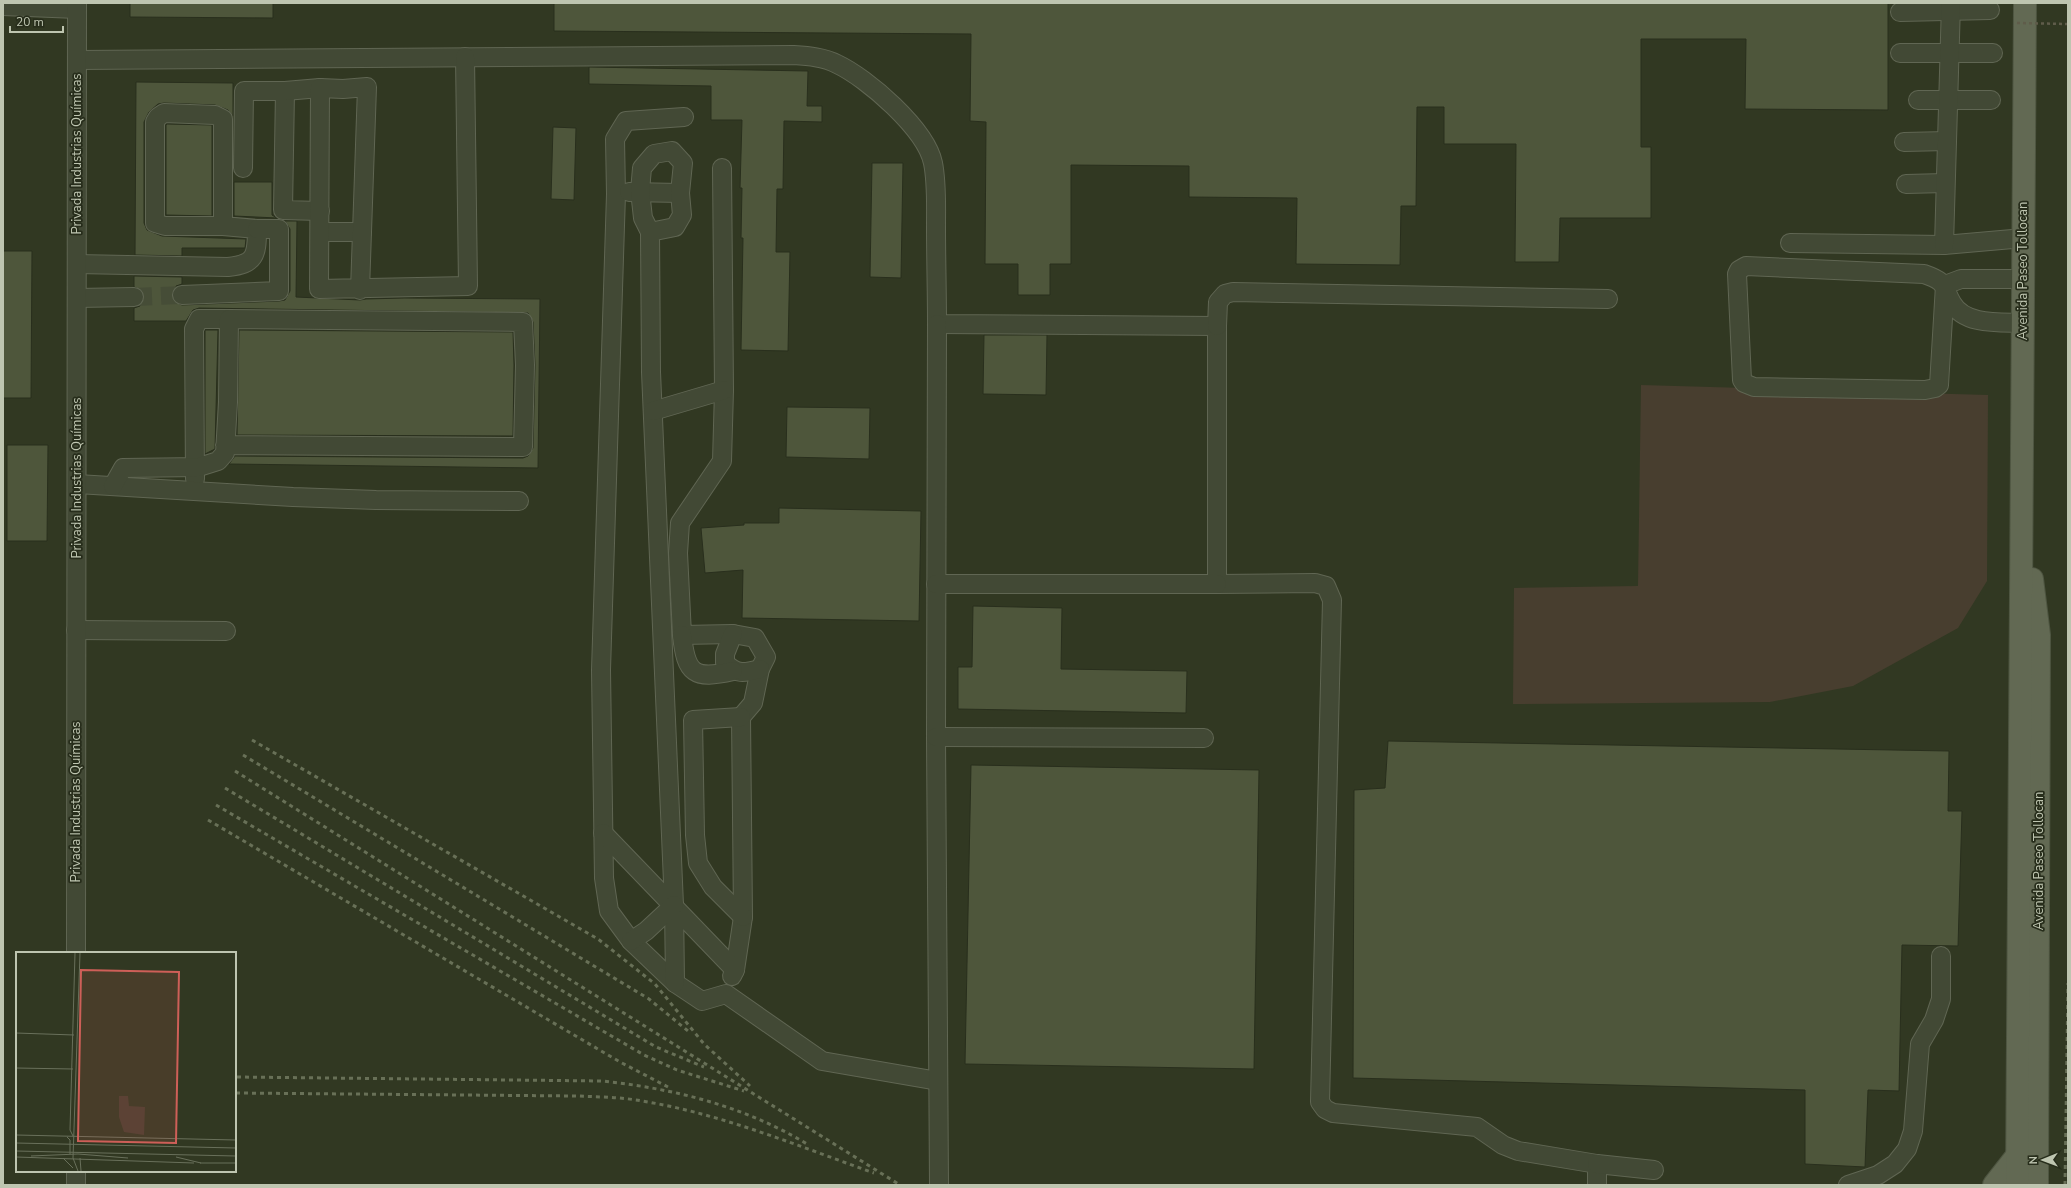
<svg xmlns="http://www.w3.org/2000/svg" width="2071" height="1188" viewBox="0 0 2071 1188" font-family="'Nunito Sans',sans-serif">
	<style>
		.green { fill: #483e2f }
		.building { fill: #4e563b; stroke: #292f1d }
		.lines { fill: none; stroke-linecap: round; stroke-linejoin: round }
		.minor-tunnel { stroke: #464d37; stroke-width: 18; stroke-dasharray: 18 9; stroke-linecap: butt }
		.minor-casing { stroke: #606653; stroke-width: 20 }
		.major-casing { stroke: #4e5541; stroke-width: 24 }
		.minor { stroke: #424935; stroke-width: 18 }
		.major { stroke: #626953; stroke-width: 22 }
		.rail { stroke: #687057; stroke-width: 3; stroke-dasharray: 4 4; stroke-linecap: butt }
		.path-bridge { stroke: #5f5c4a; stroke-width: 2.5; stroke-dasharray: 3 3; stroke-linecap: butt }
		.labels { text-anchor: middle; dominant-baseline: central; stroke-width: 3.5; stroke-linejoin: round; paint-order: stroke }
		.street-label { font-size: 13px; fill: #bec5b0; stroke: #272d1b }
		.inset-road { fill: none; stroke: #69705b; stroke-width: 1 }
		.view { fill: #ce5f58; fill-opacity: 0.15; stroke: #ce5f58; stroke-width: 2 }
		.inset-edge { fill: none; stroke: #bec5b0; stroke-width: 2 }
	</style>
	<rect width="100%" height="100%" fill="#313822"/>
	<polygon class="green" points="1641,385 1988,395 1987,581 1958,628 1853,686 1770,702 1513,704 1514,588 1638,586"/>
	<g class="building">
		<polygon points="130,3 273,3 273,18 130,17"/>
		<polygon points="554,3 1888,3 1888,110 1745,109 1746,39 1641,39 1641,147 1651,147 1651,218 1560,218 1559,262 1515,262 1516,144 1444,144 1444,107 1417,107 1416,206 1401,206 1400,265 1296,264 1297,198 1189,197 1189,166 1071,165 1071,264 1050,264 1050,295 1018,295 1018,264 985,264 986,122 970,121 971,34 554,31"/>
		<polygon points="589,67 808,71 807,106 822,106 822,122 784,121 783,189 777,189 776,252 790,252 788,351 741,350 743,238 741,238 742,188 740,188 742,120 711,120 711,86 589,84"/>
		<polygon points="136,82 233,83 233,116 228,110 215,105 164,103 158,104 149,112 144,122 144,223 147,230 162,236 246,239 245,248 182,248 182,256 135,255"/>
		<polygon points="167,124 212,125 212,216 166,215 166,125"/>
		<polygon points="553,127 576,128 574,200 551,199"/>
		<polygon points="872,163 903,163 901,278 870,277"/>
		<polygon points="234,182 272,182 272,215 277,218 234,216"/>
		<polygon points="285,221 297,221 296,297 360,300 366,299 404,298 540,299 538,468 229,464 235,456 523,458 528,456 533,448 535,365 533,322 528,313 199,308 193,310 186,321 134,321 134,308 140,306 144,297 143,291 134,287 134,276 182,277 182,284 176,286 172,295 173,301 182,305 279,301 285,300 290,291 290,229"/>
		<polygon points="3,251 32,251 31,398 3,398"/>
		<polygon points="205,330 218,330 215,449 205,454"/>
		<polygon points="239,330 513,332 514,365 513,436 237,435"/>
		<polygon points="984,335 1047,335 1046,395 983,394"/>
		<polygon points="787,407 870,408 869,459 786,457"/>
		<polygon points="7,445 48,445 47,541 7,541"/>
		<polygon points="779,508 921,511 919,621 742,618 743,570 705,573 701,528 744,525 744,523 779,523"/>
		<polygon points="973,606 1062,608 1061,669 1187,671 1186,713 958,709 958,667 972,667"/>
		<polygon points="1388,741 1949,751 1948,811 1962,811 1958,946 1902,945 1899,1091 1868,1090 1865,1167 1805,1164 1805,1090 1353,1078 1354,790 1385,788"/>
		<polygon points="971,765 1259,770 1254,1069 965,1064"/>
	</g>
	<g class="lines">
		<polyline class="minor-tunnel" points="134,297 182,295"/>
		<defs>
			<g id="minor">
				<polyline points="3,6 77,9"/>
				<polyline points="1900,12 1990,10"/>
				<polyline points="1900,53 1993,53"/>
				<path d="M77,60L793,55C808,56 824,57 837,64C867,78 926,129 933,163C937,183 936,205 936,226C936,259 937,291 937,324L1217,326V584L1315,583L1326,586L1332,600L1320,1102L1325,1109L1333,1113L1477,1127L1503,1145L1518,1151L1597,1164V1185"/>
				<polyline points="285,91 283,210 320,211"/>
				<polyline points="1918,100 1991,100"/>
				<polyline points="684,117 626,121 615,139 616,194 601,670 604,878 609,911 631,941 675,983 702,1001 726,994 822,1061 938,1081"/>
				<polyline points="1904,142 1947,141"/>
				<polyline points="243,168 244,91 285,91 320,88"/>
				<polyline points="722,168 724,390 722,461 680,523 678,553 682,635 733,634 755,638 766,657 760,669 753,703 741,717 743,917 735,970"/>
				<polyline points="1906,184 1945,183"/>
				<polyline points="629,192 680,193"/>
				<polyline points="320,232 362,232"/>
				<polyline points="650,232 675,227 682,215 680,193 683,163 672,151 654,154 642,168 640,191 643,218 650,232 651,372 674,905 675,983"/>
				<polyline points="1790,243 1944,245 2024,238"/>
				<polyline points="1944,245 1951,3"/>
				<path d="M77,264L228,267C255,264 257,256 257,229L223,226H165L155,223V122L158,117L164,113L215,115L223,119V226"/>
				<polyline points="360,290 367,87 343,89 320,88 319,289 468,286 465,57"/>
				<polyline points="182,295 279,291 279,229 257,229"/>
				<polyline points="77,298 134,297"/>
				<path d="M2023,323C2001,322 1965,326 1952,303C1942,285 1947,282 1924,274L1746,266L1739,270L1737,274L1742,380L1744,383L1754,387L1925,390L1935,388L1939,385L1945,285L1961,279H2023"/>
				<polyline points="937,324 936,737 939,1185"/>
				<polyline points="1217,326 1218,302 1225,294 1233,292 1608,299"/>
				<polyline points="653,411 724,390"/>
				<polyline points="195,479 194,329 199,319 229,319"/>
				<polyline points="77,484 293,497 376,500 519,501"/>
				<polyline points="113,486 123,468 199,467 218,461 225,453 228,402 229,319 523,322 525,365 523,447 225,445"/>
				<polyline points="936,584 1217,584"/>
				<polyline points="76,630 226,631"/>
				<path d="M733,634L725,654V663C738,675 744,673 760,669"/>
				<path d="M682,635C686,674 694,680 733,671"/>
				<polyline points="741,717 693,720 695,835 698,863 713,887 743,917"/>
				<polyline points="936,737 1204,738"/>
				<polyline points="603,833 735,970 732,976"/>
				<polyline points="631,941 646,931 674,905"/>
				<polyline points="76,953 77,3"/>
				<polyline points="1597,1164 1654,1170"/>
				<polyline points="76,1185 76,1171"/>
				<polyline points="1848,1185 1878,1175 1895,1164 1907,1149 1913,1131 1920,1044 1934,1020 1941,999 1941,956"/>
			</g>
			<g id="major">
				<polyline points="2032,579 2039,635 2037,1185"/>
				<polyline points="1994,1185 2016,1157"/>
				<polyline points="2017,1185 2025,3"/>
			</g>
		</defs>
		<use href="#minor" class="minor-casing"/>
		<use href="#major" class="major-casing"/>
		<use href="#minor" class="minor"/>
		<use href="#major" class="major"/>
		<g class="rail">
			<polyline points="252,740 598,939 655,984 704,1044 750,1086"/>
			<polyline points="243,755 649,999 688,1031"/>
			<polyline points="235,771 900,1185"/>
			<polyline points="225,788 656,1047 704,1067"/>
			<polyline points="216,805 644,1055 677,1070 744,1091"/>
			<polyline points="208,820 620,1062 668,1087"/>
			<path d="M237,1077L603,1081C675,1089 744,1106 807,1144"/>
			<path d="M236,1093L578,1096C599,1097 621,1097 642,1101C722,1114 798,1146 874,1173"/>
			<polyline points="2065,1185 2068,983"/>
		</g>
		<polyline class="path-bridge" points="2017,23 2068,24"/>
	</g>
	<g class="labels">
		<g class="street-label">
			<text transform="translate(77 154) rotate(-90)">Privada Industrias Químicas</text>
			<text transform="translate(2023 271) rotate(-90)">Avenida Paseo Tollocan</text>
			<text transform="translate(77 478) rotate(-90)">Privada Industrias Químicas</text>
			<text transform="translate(76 802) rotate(-90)">Privada Industrias Químicas</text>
			<text transform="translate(2039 861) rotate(-90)">Avenida Paseo Tollocan</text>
		</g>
	</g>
	<g transform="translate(16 952)">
		<rect width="220" height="220" fill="#313822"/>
		<path d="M103,144H112L113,154L129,155L128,183L108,180L103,165Z" fill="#483e2f"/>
		<path class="inset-road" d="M0,81L58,83M0,116L57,117M0,183L220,188M57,184L54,178L59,1M51,185L54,188V202M0,191L220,196M0,199L220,204M15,204L62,202L112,206M0,205L178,211M160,205L185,211M47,206L57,216M64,206L65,219M184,211H220M62,219L57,206L64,1"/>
		<path class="view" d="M65,18L163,20L160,191L62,189Z"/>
		<rect width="220" height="220" class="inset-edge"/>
	</g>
	<rect width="2071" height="1188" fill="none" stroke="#bec5b0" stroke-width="8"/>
	<g transform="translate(2043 1160) rotate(269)" stroke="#272d1b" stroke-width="3" paint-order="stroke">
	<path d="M0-3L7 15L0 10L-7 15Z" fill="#bec5b0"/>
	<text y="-6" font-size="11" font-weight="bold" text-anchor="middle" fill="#bec5b0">N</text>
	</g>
	<path d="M10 26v6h53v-6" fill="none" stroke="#bec5b0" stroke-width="2"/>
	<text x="16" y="26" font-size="12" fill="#bec5b0" stroke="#272d1b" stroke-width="3" paint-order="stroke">20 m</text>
</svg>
